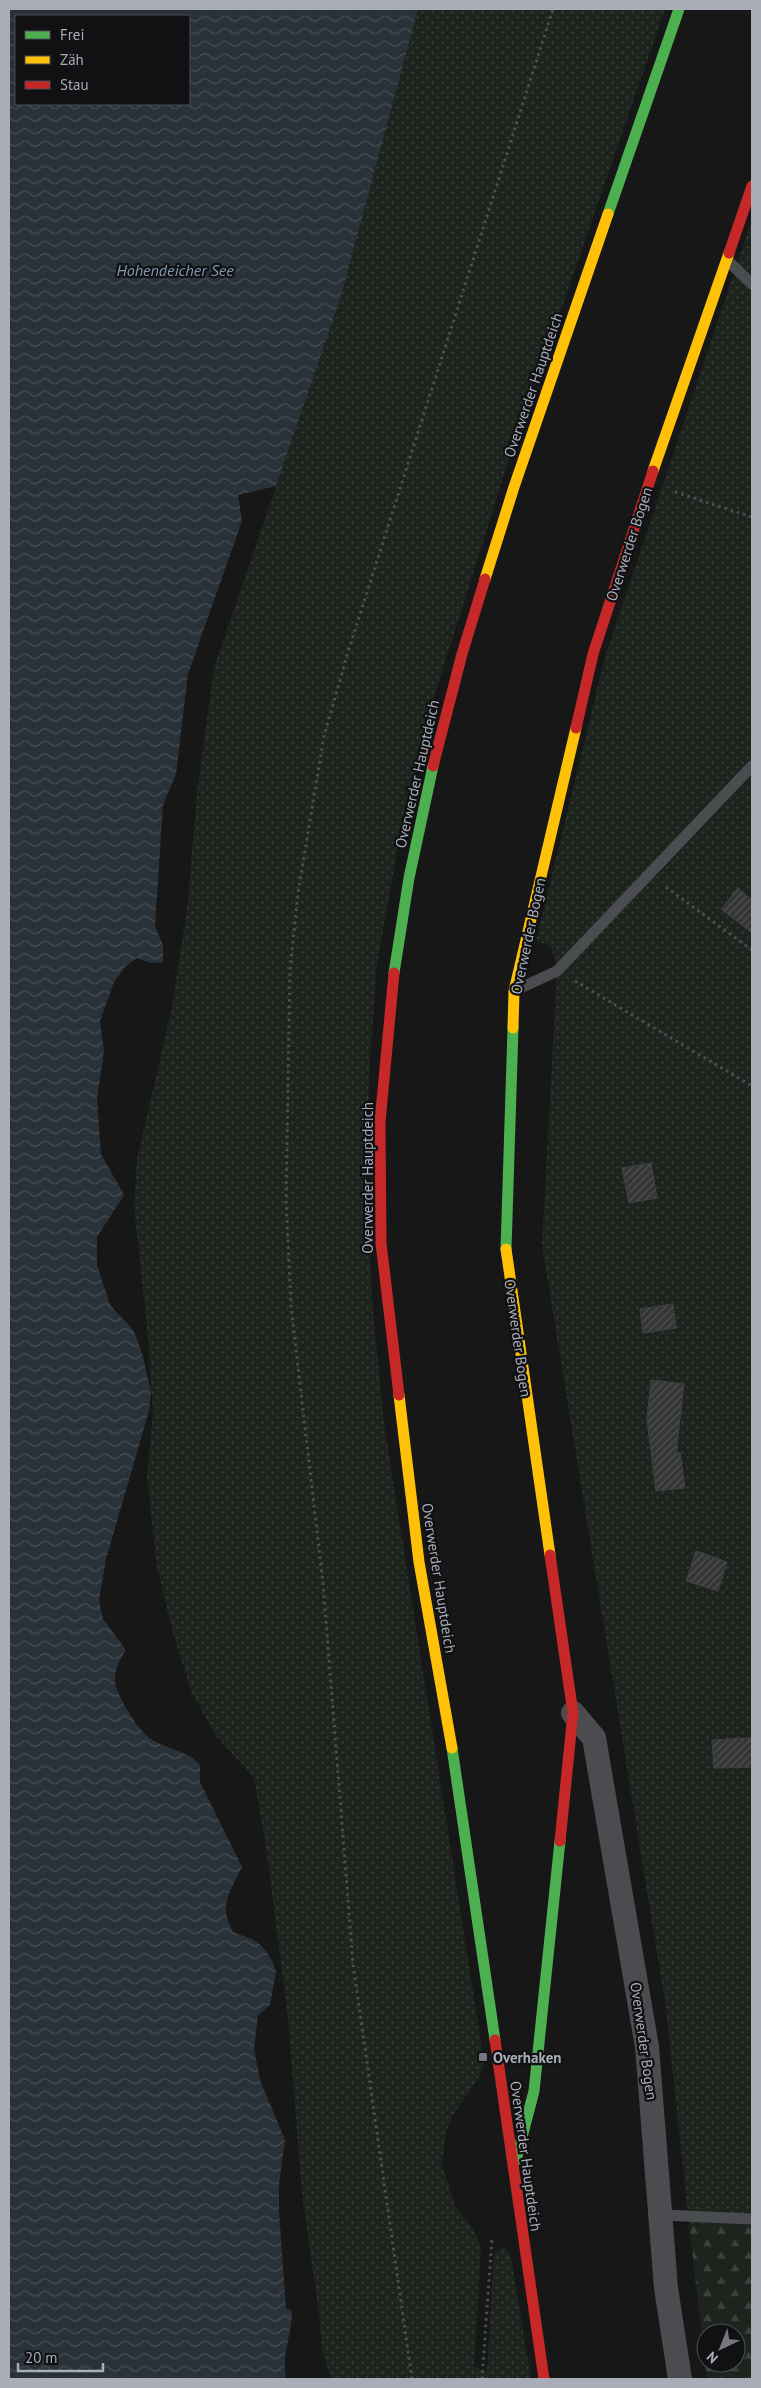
<svg xmlns="http://www.w3.org/2000/svg" width="761" height="2388" viewBox="0 0 761 2388" font-family="'PT Sans',sans-serif">
	<style>
		.grass { fill: url(#grass-dots) }
		.forest { fill: url(#forest-firs); fill-rule: evenodd }
		.water { fill: url(#water-waves); fill-rule: evenodd }
		.building { fill: url(#building-hatch); stroke: #3f4043 }
		.lines { fill: none; stroke-linecap: round; stroke-linejoin: round }
		.path { stroke: #4d4e52; stroke-width: 3; stroke-dasharray: 2.5 4; stroke-linecap: butt }
		.lane { stroke: #4b4c50; stroke-width: 11 }
		.street { stroke: #4b4c50; stroke-width: 24 }
		.fast { stroke: #4caf50; stroke-width: 11 }
		.slow { stroke: #ffc107; stroke-width: 11 }
		.jam { stroke: #c62828; stroke-width: 11 }
		.poi-dot { fill: #757880; stroke: #111113; stroke-width: 2 }
		.labels { text-anchor: middle; dominant-baseline: central; stroke-width: 4.5; stroke-linejoin: round; paint-order: stroke }
		.street-label { font-size: 15px; fill: #a8adb8; stroke: #111113 }
		.poi-label { font-size: 15px; font-weight: bold; fill: #a8adb8; stroke: #111113; text-anchor: start }
		.water-label { font-size: 16px; font-style: italic; fill: #7f9bb3; stroke: #111113 }
	</style>
	<defs>
		<pattern id="grass-dots" width="8" height="8" patternUnits="userSpaceOnUse" patternTransform="scale(1.25)"><rect width="8" height="8" fill="#1d241e"/><path d="M2 2h.1M6 6h.1" fill="none" stroke="#3b413d" stroke-width="1.8" stroke-linecap="round"/></pattern>
		<pattern id="forest-firs" width="22" height="20" patternUnits="userSpaceOnUse" patternTransform="scale(1.25)"><rect width="22" height="20" fill="#1d241e"/><path d="M5 1l3.5 6h-7zM16 11l3.5 6h-7z" fill="#3b413d"/></pattern>
		<pattern id="water-waves" width="16" height="10" patternUnits="userSpaceOnUse" patternTransform="scale(1.25)"><rect width="16" height="10" fill="#2a3239"/><path d="M0 5q4-4 8 0t8 0" fill="none" stroke="#464d54"/></pattern>
		<pattern id="building-hatch" width="6" height="6" patternUnits="userSpaceOnUse" patternTransform="scale(1.25)"><rect width="6" height="6" fill="#353536"/><path d="M-1 1l2-2M0 6l6-6M5 7l2-2" fill="none" stroke="#4f5051"/></pattern>
	</defs>
	<rect width="100%" height="100%" fill="#171717"/>
	<g class="grass">
		<polygon points="418,9 665,9 506,469 428,716 402,825 377,964 369,1076 367,1173 372,1301 384,1423 484,2062 479,2077 453,2115 446,2132 442,2165 456,2208 472,2227 481,2247 474,2367 487,2371 494,2253 504,2247 511,2257 531,2379 331,2379 322,2349 319,2314 302,2194 288,2019 267,1854 254,1778 215,1735 192,1693 174,1637 157,1567 147,1477 153,1412 148,1338 134,1206 137,1159 171,1012 187,911 197,792 214,668 341,296"/>
		<polygon points="752,219 752,2228 689,2224 666,2008 542,1245 557,971 551,946 536,941 605,657"/>
	</g>
	<path class="forest" d="M689,2224L752,2228V2379H707ZM706,2333H736V2363H706Z"/>
	<path class="water" d="M9,9H418L341,296L276,486L238,495L242,521L188,674L176,774L163,805L155,926L163,945V962L151,963L137,958L126,966L114,982L100,1021L104,1051L97,1099L101,1154L124,1195L97,1237V1265L110,1305L134,1331L142,1353L151,1392L149,1411L106,1559L99,1600L103,1619L126,1650C120,1659 114,1671 115,1682C117,1697 140,1733 152,1740C168,1749 188,1751 200,1765V1782L242,1867C230,1893 218,1904 233,1932L254,1940L263,1947L273,1962L276,1972L270,2005L258,2015L254,2049L260,2080L285,2140L279,2183V2212L286,2308L292,2311C292,2334 281,2356 286,2379H9ZM16,16H189V104H16Z"/>
	<g class="building">
		<polygon points="738,888 752,900 752,933 721,909"/>
		<polygon points="651,1163 657,1198 629,1203 622,1168"/>
		<polygon points="673,1304 676,1328 643,1333 640,1309"/>
		<polygon points="651,1380 684,1384 676,1453 680,1452 685,1488 656,1491 647,1420"/>
		<polygon points="696,1551 727,1562 718,1591 686,1581"/>
		<polygon points="751,1738 752,1767 714,1768 712,1740"/>
	</g>
	<g class="lines">
		<g class="path">
			<polyline points="675,492 752,517"/>
			<polyline points="666,887 752,950"/>
			<polyline points="575,981 752,1086"/>
			<polyline points="412,2379 353,1964 323,1583 291,1306 286,1199 290,971 298,893 324,736 348,652 553,9"/>
			<polyline points="482,2379 492,2238"/>
		</g>
		<g class="lane">
			<polyline points="727,260 752,284"/>
			<polyline points="516,990 557,971 752,766"/>
			<polyline points="662,2215 752,2219"/>
		</g>
		<polyline class="street" points="573,1713 594,1738 647,2047 666,2288 680,2379"/>
		<g class="fast">
			<polyline points="608,214 679,9"/>
			<polyline points="394,973 409,878 433,766"/>
			<polyline points="506,1249 513,1028"/>
			<polyline points="452,1748 495,2040"/>
			<polyline points="516,2160 534,2091 560,1841"/>
		</g>
		<g class="slow">
			<polyline points="653,471 729,253"/>
			<polyline points="485,579 514,487 608,214"/>
			<polyline points="513,1028 514,991 576,728"/>
			<polyline points="506,1249 550,1555"/>
			<polyline points="399,1395 419,1562 452,1748"/>
		</g>
		<g class="jam">
			<polyline points="729,253 752,186"/>
			<polyline points="576,728 593,654 653,471"/>
			<polyline points="433,766 462,654 485,579"/>
			<polyline points="394,973 380,1122 381,1243 399,1395"/>
			<polyline points="550,1555 573,1713 560,1841"/>
			<polyline points="495,2040 544,2379"/>
		</g>
	</g>
	<rect class="poi-dot" x="478" y="2052" width="10" height="10" rx="2.5"/>
	<g class="labels">
		<g class="street-label">
			<text transform="translate(533 385) rotate(-71)">Overwerder Hauptdeich</text>
			<text transform="translate(629 544) rotate(-72)">Overwerder Bogen</text>
			<text transform="translate(417 774) rotate(-77)">Overwerder Hauptdeich</text>
			<text transform="translate(528 936) rotate(-78)">Overwerder Bogen</text>
			<text transform="translate(367 1178) rotate(-90)">Overwerder Hauptdeich</text>
			<text transform="translate(518 1338) rotate(82)">Overwerder Bogen</text>
			<text transform="translate(439 1578) rotate(81)">Overwerder Hauptdeich</text>
			<text transform="translate(644 2041) rotate(82)">Overwerder Bogen</text>
			<text transform="translate(526 2156) rotate(82)">Overwerder Hauptdeich</text>
		</g>
		<g class="poi-label">
			<text x="493" y="2057">Overhaken</text>
		</g>
		<g class="water-label">
			<text x="175" y="270">Hohendeicher See</text>
		</g>
	</g>
	<rect width="761" height="2388" fill="none" stroke="#a8adb8" stroke-width="20"/>
	<rect x="15" y="15" width="175" height="90" fill="#111113" stroke="#4d4f55"/>
	<rect x="25" y="31" width="25" height="8" fill="#4caf50" stroke="#4d4f55"/>
	<text x="60" y="40" font-size="15" fill="#a8adb8">Frei</text>
	<rect x="25" y="56" width="25" height="8" fill="#ffc107" stroke="#4d4f55"/>
	<text x="60" y="65" font-size="15" fill="#a8adb8">Zäh</text>
	<rect x="25" y="81" width="25" height="8" fill="#c62828" stroke="#4d4f55"/>
	<text x="60" y="90" font-size="15" fill="#a8adb8">Stau</text>
	<g transform="translate(721 2348) rotate(223)"><circle r="24" fill="#111113" stroke="#4d4f55"/>
	<path d="M0-4L9 19L0 12L-9 19Z" fill="#757880"/>
	<text y="-8" font-size="14" font-weight="bold" text-anchor="middle" fill="#a8adb8">N</text>
	</g>
	<path d="M18 2363v8h85v-8" fill="none" stroke="#a8adb8" stroke-width="2.5"/>
	<text x="25" y="2363" font-size="15" fill="#a8adb8" stroke="#111113" stroke-width="4" paint-order="stroke">20 m</text>
</svg>
